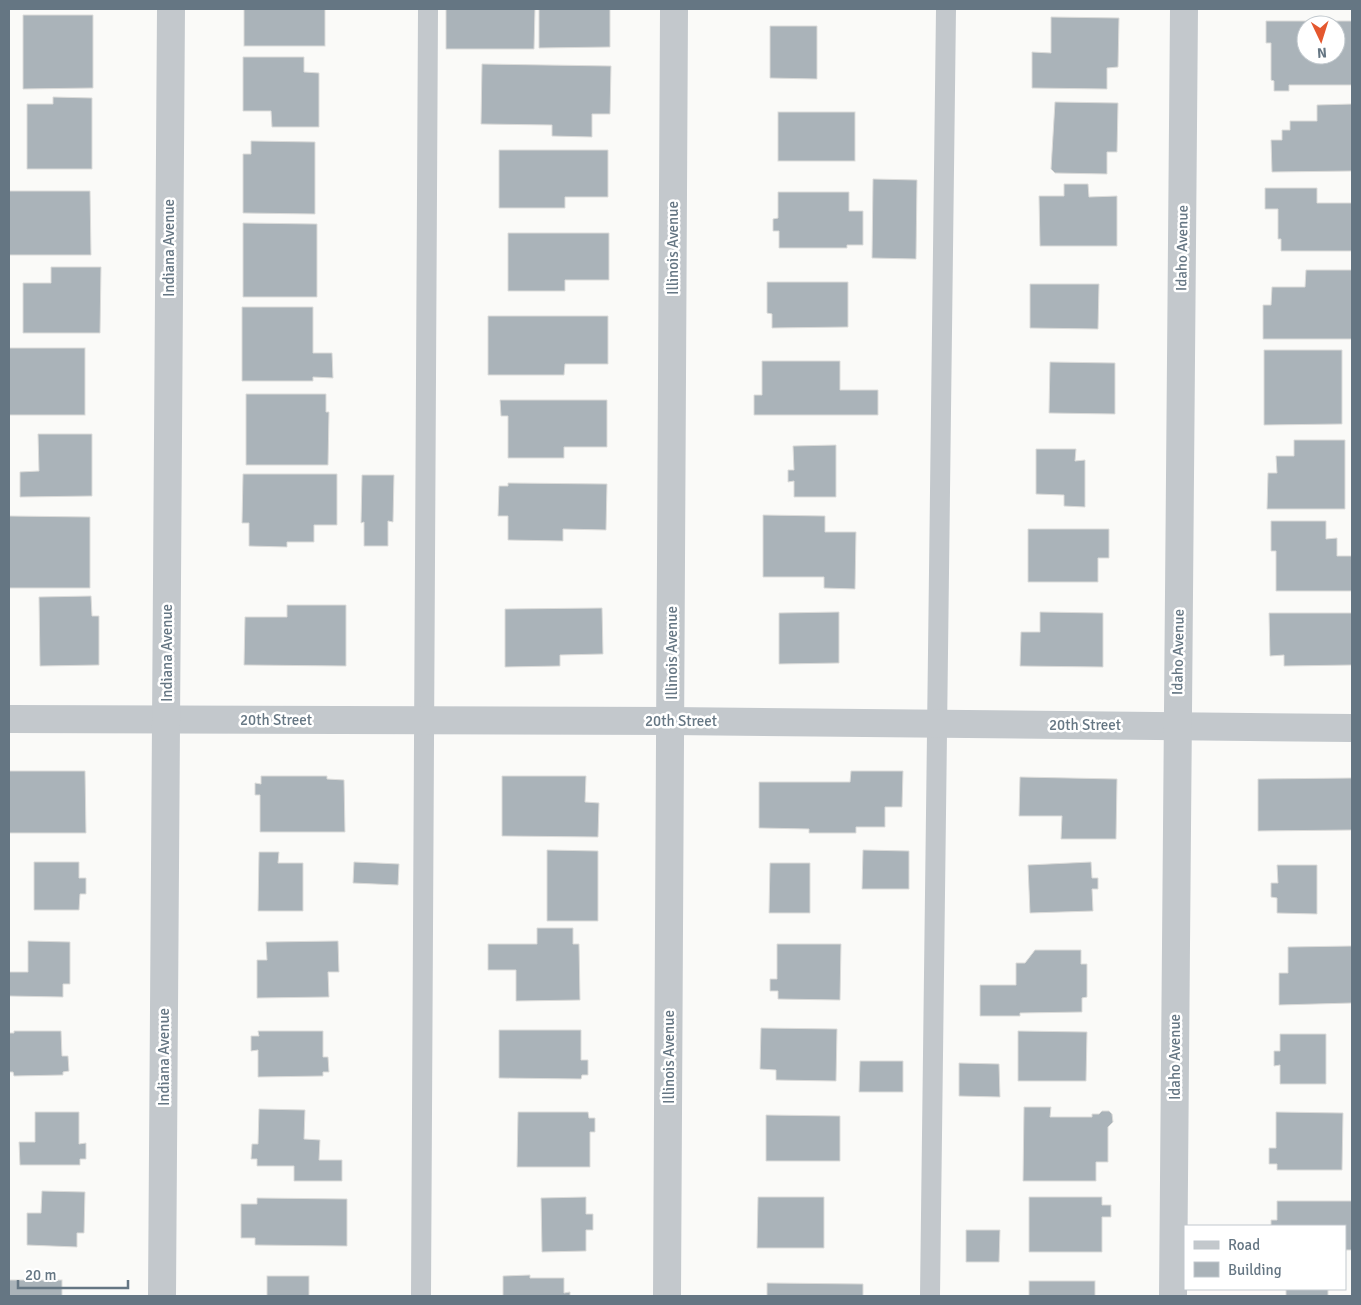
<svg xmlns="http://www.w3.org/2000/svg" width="1361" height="1305" viewBox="0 0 1361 1305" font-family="Signika,sans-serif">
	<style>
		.building { fill: #aab3b9; stroke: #dcdcda; fill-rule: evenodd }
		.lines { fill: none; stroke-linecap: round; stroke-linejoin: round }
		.lane { stroke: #c3c8cc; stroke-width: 20 }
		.street { stroke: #c3c8cc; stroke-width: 28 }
		.labels { text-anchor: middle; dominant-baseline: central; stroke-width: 5; stroke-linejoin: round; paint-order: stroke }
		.street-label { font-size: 15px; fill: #657683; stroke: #fff }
	</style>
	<rect width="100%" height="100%" fill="#fafaf8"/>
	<g class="building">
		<rect x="244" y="9" width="81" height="37"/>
		<polygon points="446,9 535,9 534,49 446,49"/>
		<polygon points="539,9 610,9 610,47 539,48"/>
		<polygon points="23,15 93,15 93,88 23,89"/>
		<polygon points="1051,17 1119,18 1118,67 1107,68 1107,89 1032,88 1032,52 1051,53"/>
		<path d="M1266,21H1352V85H1289V91H1274V81L1271,80V43H1266ZM1306,25H1336V55H1306Z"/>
		<polygon points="770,26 817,26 817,79 770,78"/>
		<polygon points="243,57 304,57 304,72 319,73 319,127 272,127 271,111 243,111"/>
		<polygon points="482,64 611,66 610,114 592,114 592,137 552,136 552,125 481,124"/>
		<polygon points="53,97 92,98 92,169 27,169 27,104 53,104"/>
		<polygon points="1055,102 1118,103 1117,152 1107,152 1107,174 1055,173 1051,169"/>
		<polygon points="1352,104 1352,171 1272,172 1271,140 1282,140 1282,130 1290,130 1290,121 1317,121 1317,105"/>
		<rect x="778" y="112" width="77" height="49"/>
		<polygon points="251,141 315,142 315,214 243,213 243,154 251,154"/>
		<polygon points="499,150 608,150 608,197 565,197 565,208 499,208"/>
		<polygon points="873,179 917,180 916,259 872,258"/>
		<polygon points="1064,184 1088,184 1089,197 1117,196 1117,246 1040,246 1039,196 1064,196"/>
		<polygon points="1265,188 1317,188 1317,203 1352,203 1352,251 1281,251 1281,239 1278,239 1278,209 1265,209"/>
		<polygon points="9,191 90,191 91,255 9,255"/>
		<polygon points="778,192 849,192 849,211 863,211 863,245 847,245 847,248 779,248 779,231 773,231 773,219 778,218"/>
		<polygon points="243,223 317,224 317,297 243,297"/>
		<polygon points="508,233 609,233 609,280 565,280 565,291 508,291"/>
		<polygon points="51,267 101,267 100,333 23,333 23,283 51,283"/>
		<polygon points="1306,270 1352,270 1352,339 1263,339 1263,305 1271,305 1272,287 1305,287"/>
		<polygon points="767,282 848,282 848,327 772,328 772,314 767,313"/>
		<polygon points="1030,284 1099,284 1098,329 1030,328"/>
		<polygon points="242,307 313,307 313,353 332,353 333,378 313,377 313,381 242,381"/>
		<polygon points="488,316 608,316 608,364 565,364 564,375 488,375"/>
		<rect x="9" y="348" width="76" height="67"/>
		<polygon points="1264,350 1342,350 1342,424 1264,425"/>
		<polygon points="762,361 840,361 840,390 878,390 878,415 754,415 754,395 762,395"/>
		<polygon points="1050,362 1115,363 1115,414 1049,413"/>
		<polygon points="246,394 326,394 326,412 329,412 328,465 246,465"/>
		<polygon points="500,400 607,400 607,447 564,447 564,458 508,458 508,416 501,416"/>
		<polygon points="38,434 92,434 92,496 20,497 20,472 39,471"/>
		<polygon points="1294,440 1345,440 1345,509 1267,509 1268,473 1277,473 1276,456 1294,456"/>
		<polygon points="836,445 836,497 794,497 794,481 788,482 788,470 794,470 793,446"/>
		<polygon points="1036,449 1076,449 1075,461 1085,460 1085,507 1064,506 1064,495 1036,494"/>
		<polygon points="243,474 337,474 337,525 314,525 314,542 287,542 287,547 249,546 249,523 242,523"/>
		<polygon points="362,475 394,475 393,522 388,521 388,546 364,546 364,522 361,523"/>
		<polygon points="508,483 607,484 606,530 563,529 563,541 508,540 508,516 498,516 499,486 508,486"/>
		<polygon points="763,515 825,516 825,532 856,532 855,589 824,588 824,577 763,577"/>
		<polygon points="9,516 90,517 90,588 9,588"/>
		<polygon points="1271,521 1326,521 1326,539 1337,538 1337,556 1352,556 1352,591 1276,591 1276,551 1271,551"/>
		<polygon points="1028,529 1109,529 1109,558 1098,558 1098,582 1028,582"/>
		<polygon points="91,596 92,616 99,616 99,665 40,666 39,597"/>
		<polygon points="287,605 346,605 346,666 244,665 245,617 287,617"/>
		<polygon points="602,608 603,654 560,655 560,666 505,667 505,609"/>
		<polygon points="839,612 839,663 779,664 779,613"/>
		<polygon points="1040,612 1103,613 1103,667 1020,666 1021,632 1040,632"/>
		<polygon points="1269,613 1352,613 1352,665 1284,666 1284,655 1270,656"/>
		<polygon points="9,771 85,771 86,833 9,833"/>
		<polygon points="851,771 903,771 902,807 885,807 885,827 856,827 856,833 809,833 809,829 759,828 759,782 850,782"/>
		<polygon points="261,776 327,776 327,779 344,780 345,832 260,832 260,795 255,795 255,783 261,784"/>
		<polygon points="502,776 586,776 585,802 599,803 598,837 502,836"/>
		<polygon points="1020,777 1117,779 1116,839 1061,839 1062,816 1019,816"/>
		<polygon points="1352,778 1352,830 1258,831 1258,779"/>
		<polygon points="547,850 598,851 598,921 547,921"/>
		<polygon points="863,850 909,851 909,889 862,889"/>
		<polygon points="259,852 279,852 278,863 303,863 303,911 258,911"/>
		<polygon points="34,862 79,862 79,878 86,878 86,894 80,894 79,910 34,910"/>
		<polygon points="354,862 399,864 398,885 353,883"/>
		<polygon points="1091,862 1092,878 1098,878 1098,889 1092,889 1093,911 1030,913 1028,865"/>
		<polygon points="770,863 810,863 810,913 769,913"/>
		<polygon points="1277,865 1317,865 1317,914 1277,913 1277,898 1271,897 1271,883 1278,883"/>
		<polygon points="537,928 573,928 573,944 579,944 580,1000 516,1001 516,970 488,970 488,944 537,944"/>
		<polygon points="28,941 70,942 70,984 63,984 63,997 9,996 9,972 28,972"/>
		<polygon points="338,941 339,972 328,972 329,997 257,998 257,960 267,960 266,942"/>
		<polygon points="777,944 841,944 840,1000 778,999 778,991 770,991 770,979 777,979"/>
		<polygon points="1352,946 1352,1003 1279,1005 1279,973 1288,973 1288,947"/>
		<polygon points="1035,950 1081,950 1081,964 1087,964 1087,997 1082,998 1082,1012 1020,1013 1020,1016 980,1016 980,985 1016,985 1016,963 1025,963"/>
		<polygon points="761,1028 837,1029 836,1081 776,1080 776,1070 760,1069"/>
		<polygon points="499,1030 581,1030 581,1060 588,1060 588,1075 582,1075 581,1079 499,1078"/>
		<polygon points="14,1031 61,1031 62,1056 68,1056 69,1071 63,1072 63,1075 14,1076 13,1072 9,1072 9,1033 14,1033"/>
		<polygon points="258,1031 323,1031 323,1057 328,1057 329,1072 323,1072 323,1076 258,1077 258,1050 251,1051 251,1036 259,1036"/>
		<polygon points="1018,1031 1087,1032 1086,1081 1018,1081"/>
		<polygon points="1280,1034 1326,1034 1326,1084 1280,1084 1280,1065 1274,1066 1274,1051 1280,1051"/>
		<polygon points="860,1061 903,1061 903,1092 859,1092"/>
		<polygon points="959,1063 999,1064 1000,1097 959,1096"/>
		<polygon points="1024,1107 1051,1107 1050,1117 1092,1117 1092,1114 1099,1114 1102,1111 1109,1111 1112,1114 1113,1122 1108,1127 1108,1162 1096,1162 1096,1181 1023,1181"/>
		<polygon points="259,1109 305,1110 304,1139 320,1140 319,1160 342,1160 342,1181 294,1181 294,1166 257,1166 257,1159 251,1159 252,1144 258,1144"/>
		<polygon points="35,1112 79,1112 79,1144 86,1143 86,1159 80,1159 80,1165 20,1165 19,1142 35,1142"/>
		<polygon points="518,1112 588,1112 589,1118 595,1118 595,1132 590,1132 590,1167 517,1167"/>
		<polygon points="1276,1112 1343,1113 1342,1170 1277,1170 1277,1164 1269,1164 1269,1148 1276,1148"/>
		<polygon points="766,1115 840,1116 840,1161 766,1161"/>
		<polygon points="42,1191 85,1192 84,1233 77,1233 77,1247 27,1245 27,1213 41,1213"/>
		<polygon points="586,1197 586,1214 593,1214 593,1230 586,1230 586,1251 542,1252 541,1198"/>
		<polygon points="758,1197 824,1197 824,1248 757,1248"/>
		<polygon points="1029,1197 1102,1197 1102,1205 1111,1205 1111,1217 1102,1217 1102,1252 1029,1252"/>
		<polygon points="257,1198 347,1199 347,1246 255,1245 255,1238 241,1238 241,1204 257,1204"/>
		<polygon points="1277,1201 1352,1201 1352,1250 1345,1250 1345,1226 1271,1226 1271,1220 1277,1220"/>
		<polygon points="966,1230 1000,1230 999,1262 966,1262"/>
		<polygon points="530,1275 530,1278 564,1278 564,1293 570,1292 570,1296 503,1296 503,1276"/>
		<rect x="267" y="1276" width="42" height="20"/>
		<rect x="9" y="1280" width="53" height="16"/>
		<rect x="1029" y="1281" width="66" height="15"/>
		<polygon points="767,1283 863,1284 863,1296 767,1296"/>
		<rect x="1286" y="1289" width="42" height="7"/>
	</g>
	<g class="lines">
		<g class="lane">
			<polyline points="421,1296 428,9"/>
			<polyline points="930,1296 946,9"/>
		</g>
		<g class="street">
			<polyline points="9,719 671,721 1352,728"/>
			<polyline points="162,1296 171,9"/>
			<polyline points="667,1296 674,9"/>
			<polyline points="1173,1296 1184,9"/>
		</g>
	</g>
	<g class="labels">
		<g class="street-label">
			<text transform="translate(169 248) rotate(-90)">Indiana Avenue</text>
			<text transform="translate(673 248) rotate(-90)">Illinois Avenue</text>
			<text transform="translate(1182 248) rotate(-89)">Idaho Avenue</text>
			<text transform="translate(1178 652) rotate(-89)">Idaho Avenue</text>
			<text transform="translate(167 653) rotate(-90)">Indiana Avenue</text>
			<text transform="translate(672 653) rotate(-90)">Illinois Avenue</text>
			<text x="276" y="720">20th Street</text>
			<text x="681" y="721">20th Street</text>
			<text x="1085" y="725">20th Street</text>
			<text transform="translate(164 1057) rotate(-90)">Indiana Avenue</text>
			<text transform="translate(669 1057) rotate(-90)">Illinois Avenue</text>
			<text transform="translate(1175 1057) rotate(-90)">Idaho Avenue</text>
		</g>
	</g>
	<rect width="1361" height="1305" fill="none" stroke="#657683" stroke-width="20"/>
	<rect x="1184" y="1225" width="162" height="65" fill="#ffffff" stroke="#c1c8cd"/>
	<rect x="1194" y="1241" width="25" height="8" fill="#c3c8cc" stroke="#c1c8cd"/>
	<text x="1228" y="1250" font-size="15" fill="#657683">Road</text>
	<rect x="1194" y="1262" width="25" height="15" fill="#aab3b9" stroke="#c1c8cd"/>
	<text x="1228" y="1275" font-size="15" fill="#657683">Building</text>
	<g transform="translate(1321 40) rotate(176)"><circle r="24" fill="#ffffff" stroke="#c1c8cd"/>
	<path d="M0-4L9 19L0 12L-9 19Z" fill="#e4572e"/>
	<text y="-8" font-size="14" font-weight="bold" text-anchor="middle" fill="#657683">N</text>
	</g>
	<path d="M18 1280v8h110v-8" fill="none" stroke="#657683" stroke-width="2.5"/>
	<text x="25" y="1280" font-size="15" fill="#657683" stroke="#ffffff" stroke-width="4" paint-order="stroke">20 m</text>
</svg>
